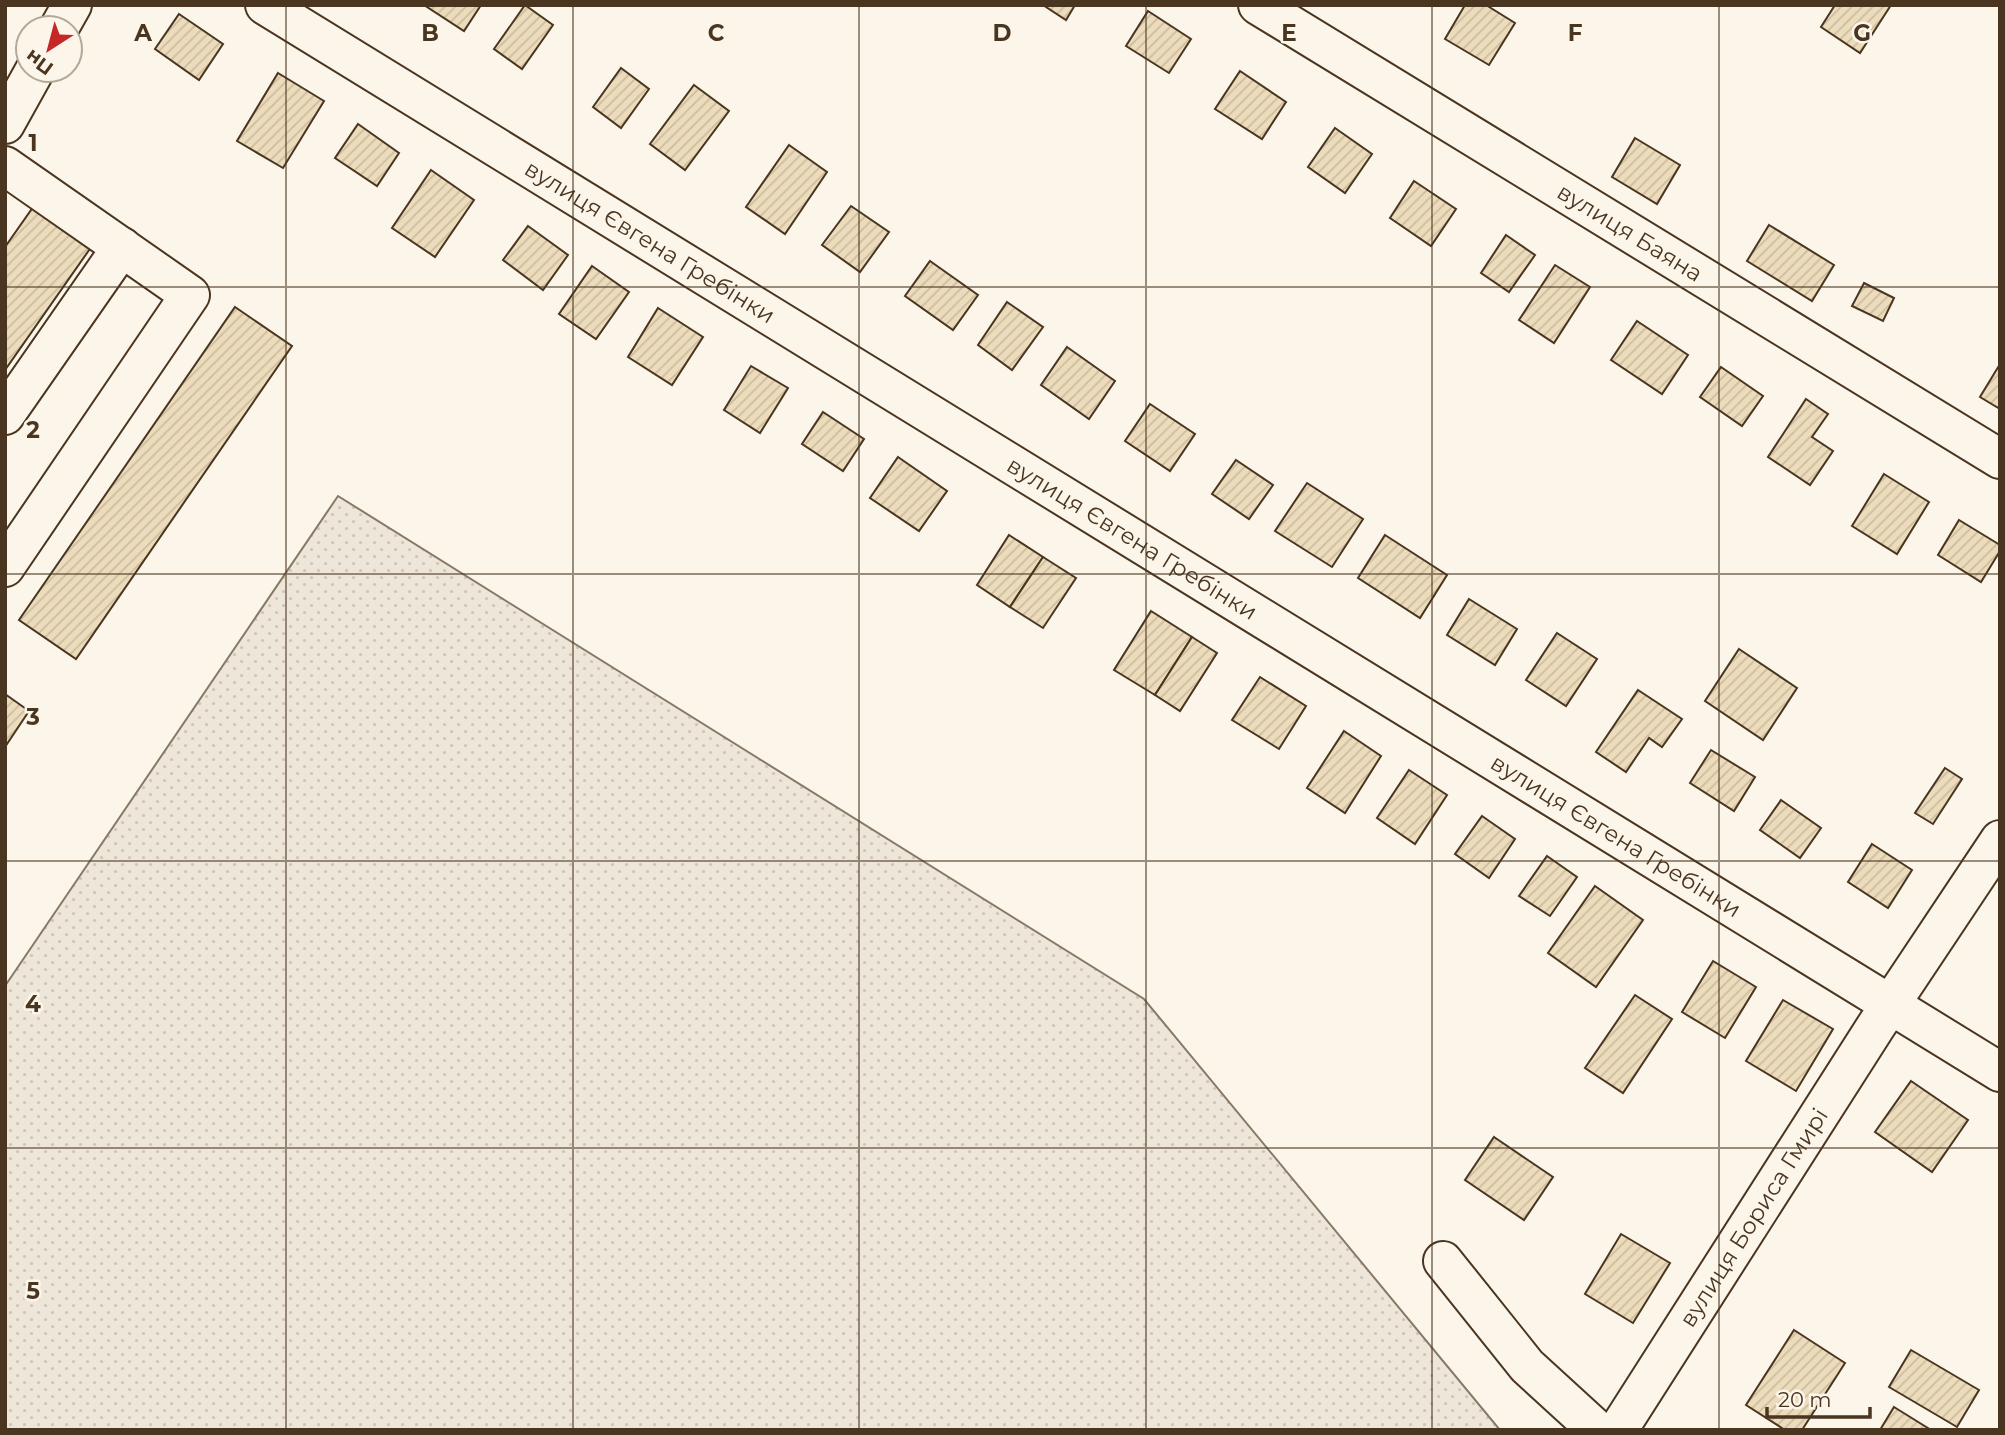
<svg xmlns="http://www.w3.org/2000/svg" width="2005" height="1435" viewBox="0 0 2005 1435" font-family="Montserrat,sans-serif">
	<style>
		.grass { fill: url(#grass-dots); stroke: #887966; stroke-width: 2 }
		.building { fill: url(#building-hatch); stroke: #4a3520; stroke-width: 2 }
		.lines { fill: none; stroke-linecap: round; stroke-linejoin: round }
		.minor-casing { stroke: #4a3520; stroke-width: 42 }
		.minor { stroke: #fbf6e9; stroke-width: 38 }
		.grid { fill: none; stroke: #4a3520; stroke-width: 2; stroke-opacity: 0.55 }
		.labels { text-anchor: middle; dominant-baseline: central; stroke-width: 5; stroke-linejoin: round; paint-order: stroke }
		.street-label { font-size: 23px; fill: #4a3520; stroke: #fbf6e9 }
		.grid-label { font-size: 23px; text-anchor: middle; font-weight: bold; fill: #4a3520; stroke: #fbf6e9; stroke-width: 5; stroke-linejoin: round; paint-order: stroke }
	</style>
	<defs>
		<pattern id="grass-dots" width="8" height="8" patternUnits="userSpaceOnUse" patternTransform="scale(1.75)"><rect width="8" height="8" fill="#ede6d9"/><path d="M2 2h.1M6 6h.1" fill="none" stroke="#cdc6ba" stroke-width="1.8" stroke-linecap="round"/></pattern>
		<pattern id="building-hatch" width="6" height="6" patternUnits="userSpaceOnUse" patternTransform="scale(1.75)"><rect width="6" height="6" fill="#ecdcbc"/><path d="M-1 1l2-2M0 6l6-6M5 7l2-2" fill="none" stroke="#ccbda1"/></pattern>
	</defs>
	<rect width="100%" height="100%" fill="#fbf6e9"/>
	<polygon class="grass" points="338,496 1144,999 1500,1430 5,1430 5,986"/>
	<g class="building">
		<polygon points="424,5 481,5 464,31"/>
		<polygon points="525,5 553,25 522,69 494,49"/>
		<polygon points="1043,5 1075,5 1066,20"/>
		<polygon points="1465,5 1486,5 1515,23 1489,65 1445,39"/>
		<polygon points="1835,5 1891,5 1860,53 1821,27"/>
		<polygon points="1148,11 1191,39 1169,73 1126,46"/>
		<polygon points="179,14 223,44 199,80 155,49"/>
		<polygon points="621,68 649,89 621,128 593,107"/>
		<polygon points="1240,71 1286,102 1262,139 1215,109"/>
		<polygon points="278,73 324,101 283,168 237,141"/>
		<polygon points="694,85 729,111 685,170 650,144"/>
		<polygon points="358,124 399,153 377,186 335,158"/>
		<polygon points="1335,128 1372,154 1345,193 1308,167"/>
		<polygon points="1635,138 1680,165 1657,204 1612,177"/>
		<polygon points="789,145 827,172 785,234 746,207"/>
		<polygon points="431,170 474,200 435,257 392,228"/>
		<polygon points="1414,181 1456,209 1431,246 1390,218"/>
		<polygon points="36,203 94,243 5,370 5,247"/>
		<polygon points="851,206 889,232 860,272 822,245"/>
		<polygon points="1769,225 1834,265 1812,301 1747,261"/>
		<polygon points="528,226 568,255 543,290 503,260"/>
		<polygon points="1506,235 1535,255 1509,292 1481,273"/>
		<polygon points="930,261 978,295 953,330 905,296"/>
		<polygon points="1555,265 1590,287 1554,343 1519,320"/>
		<polygon points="592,266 629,292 596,339 559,314"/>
		<polygon points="1864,283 1894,298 1883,321 1852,306"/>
		<polygon points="1007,302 1043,327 1012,370 978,345"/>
		<polygon points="235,307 292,346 76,659 19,620"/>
		<polygon points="658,308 703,337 672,385 628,357"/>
		<polygon points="1637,321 1688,355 1662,394 1611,360"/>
		<polygon points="1067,347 1115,381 1089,419 1041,385"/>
		<polygon points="2000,364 2000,409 1980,397"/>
		<polygon points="751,366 788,388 760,433 724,410"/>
		<polygon points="1721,367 1763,396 1742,426 1700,397"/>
		<polygon points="1806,399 1828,414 1812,437 1833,451 1810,485 1768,457"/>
		<polygon points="1150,404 1195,434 1170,471 1125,441"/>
		<polygon points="823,412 864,439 843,471 802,444"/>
		<polygon points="898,457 947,491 919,531 870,498"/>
		<polygon points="1236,460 1273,485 1249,519 1212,494"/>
		<polygon points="1884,474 1929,502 1897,554 1852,526"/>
		<polygon points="1307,483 1363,519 1332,567 1275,531"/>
		<polygon points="1959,520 2000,545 2000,551 1981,582 1938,555"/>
		<polygon points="1009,535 1043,557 1010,607 977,585"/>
		<polygon points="1385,535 1447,575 1420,618 1358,578"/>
		<polygon points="1043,557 1076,578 1043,628 1010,607"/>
		<polygon points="1469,599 1517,629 1495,665 1447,635"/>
		<polygon points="1151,611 1192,637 1155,695 1114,670"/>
		<polygon points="1557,633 1597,659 1566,706 1526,680"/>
		<polygon points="1192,637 1217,653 1180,711 1155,695"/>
		<polygon points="1739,649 1797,688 1763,740 1705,701"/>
		<polygon points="1260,677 1306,706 1279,749 1232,720"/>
		<polygon points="1638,690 1682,719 1662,747 1649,738 1626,772 1596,752"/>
		<polygon points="5,694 29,711 5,747"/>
		<polygon points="1344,731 1381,756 1345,813 1307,788"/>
		<polygon points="1711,750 1755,777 1734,811 1690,783"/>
		<polygon points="1945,768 1962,779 1933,824 1915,813"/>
		<polygon points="1409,770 1447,795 1415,844 1377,818"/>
		<polygon points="1781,800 1821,828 1800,858 1760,830"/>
		<polygon points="1482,816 1515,839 1489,878 1455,854"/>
		<polygon points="1872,844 1912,870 1888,908 1848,882"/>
		<polygon points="1547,856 1577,877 1550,916 1519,896"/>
		<polygon points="1595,886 1643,920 1596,987 1548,953"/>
		<polygon points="1713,961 1756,987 1725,1038 1682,1012"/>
		<polygon points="1635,995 1672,1019 1623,1093 1585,1068"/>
		<polygon points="1783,1000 1833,1029 1796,1091 1746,1061"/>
		<polygon points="1911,1081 1968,1120 1932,1172 1875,1132"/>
		<polygon points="1494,1137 1553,1177 1524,1220 1465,1180"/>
		<polygon points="1621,1234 1670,1263 1633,1323 1585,1294"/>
		<polygon points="1794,1330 1845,1363 1802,1430 1785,1430 1746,1405"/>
		<polygon points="1911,1350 1979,1390 1957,1427 1889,1387"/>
		<polygon points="1894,1407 1931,1430 1880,1430"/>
	</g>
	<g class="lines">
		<defs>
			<g id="minor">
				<path id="s1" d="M265,5L2000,1072"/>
				<path id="s2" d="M1258,5L2000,459"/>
				<polyline points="59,28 72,5"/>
				<polyline points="5,124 35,70"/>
				<polyline points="5,166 190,295 5,567"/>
				<polyline points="5,415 122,247"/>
				<polyline points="1443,1261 1527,1366 1597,1430"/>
				<path id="s3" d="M1618,1430L1876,1026L2000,840"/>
			</g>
		</defs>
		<use href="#minor" class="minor-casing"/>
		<use href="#minor" class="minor"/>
	</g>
	<path class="grid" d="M286,5V1430M573,5V1430M859,5V1430M1146,5V1430M1432,5V1430M1719,5V1430M5,287H2000M5,574H2000M5,861H2000M5,1148H2000"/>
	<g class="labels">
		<g class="street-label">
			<text stroke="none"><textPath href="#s2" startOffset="436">вулиця Баяна</textPath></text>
			<text stroke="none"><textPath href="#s1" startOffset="452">вулиця Євгена Гребінки</textPath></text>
			<text stroke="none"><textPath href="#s1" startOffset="1018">вулиця Євгена Гребінки</textPath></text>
			<text stroke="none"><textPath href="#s1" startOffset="1586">вулиця Євгена Гребінки</textPath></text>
			<text stroke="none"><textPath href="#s3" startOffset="252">вулиця Бориса Гмирі</textPath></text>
		</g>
	</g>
	<g class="grid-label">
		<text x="143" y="41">A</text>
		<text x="430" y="41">B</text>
		<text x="716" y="41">C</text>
		<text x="1002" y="41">D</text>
		<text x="1289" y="41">E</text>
		<text x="1575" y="41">F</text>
		<text x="1862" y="41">G</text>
		<text x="33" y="151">1</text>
		<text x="33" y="438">2</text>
		<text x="33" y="725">3</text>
		<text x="33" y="1012">4</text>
		<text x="33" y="1299">5</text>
	</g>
	<rect width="2005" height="1435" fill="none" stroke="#4a3520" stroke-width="14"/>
	<g transform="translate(49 49) rotate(216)"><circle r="33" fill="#fbf6e9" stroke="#b4a999" stroke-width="2"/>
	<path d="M0-5L12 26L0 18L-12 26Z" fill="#c62828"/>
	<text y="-10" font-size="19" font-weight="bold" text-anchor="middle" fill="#4a3520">Пн</text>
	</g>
	<path d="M1767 1407v10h103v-10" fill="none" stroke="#4a3520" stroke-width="3.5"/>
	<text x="1778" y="1407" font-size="21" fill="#4a3520" stroke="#fbf6e9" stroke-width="5" paint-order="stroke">20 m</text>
</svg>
